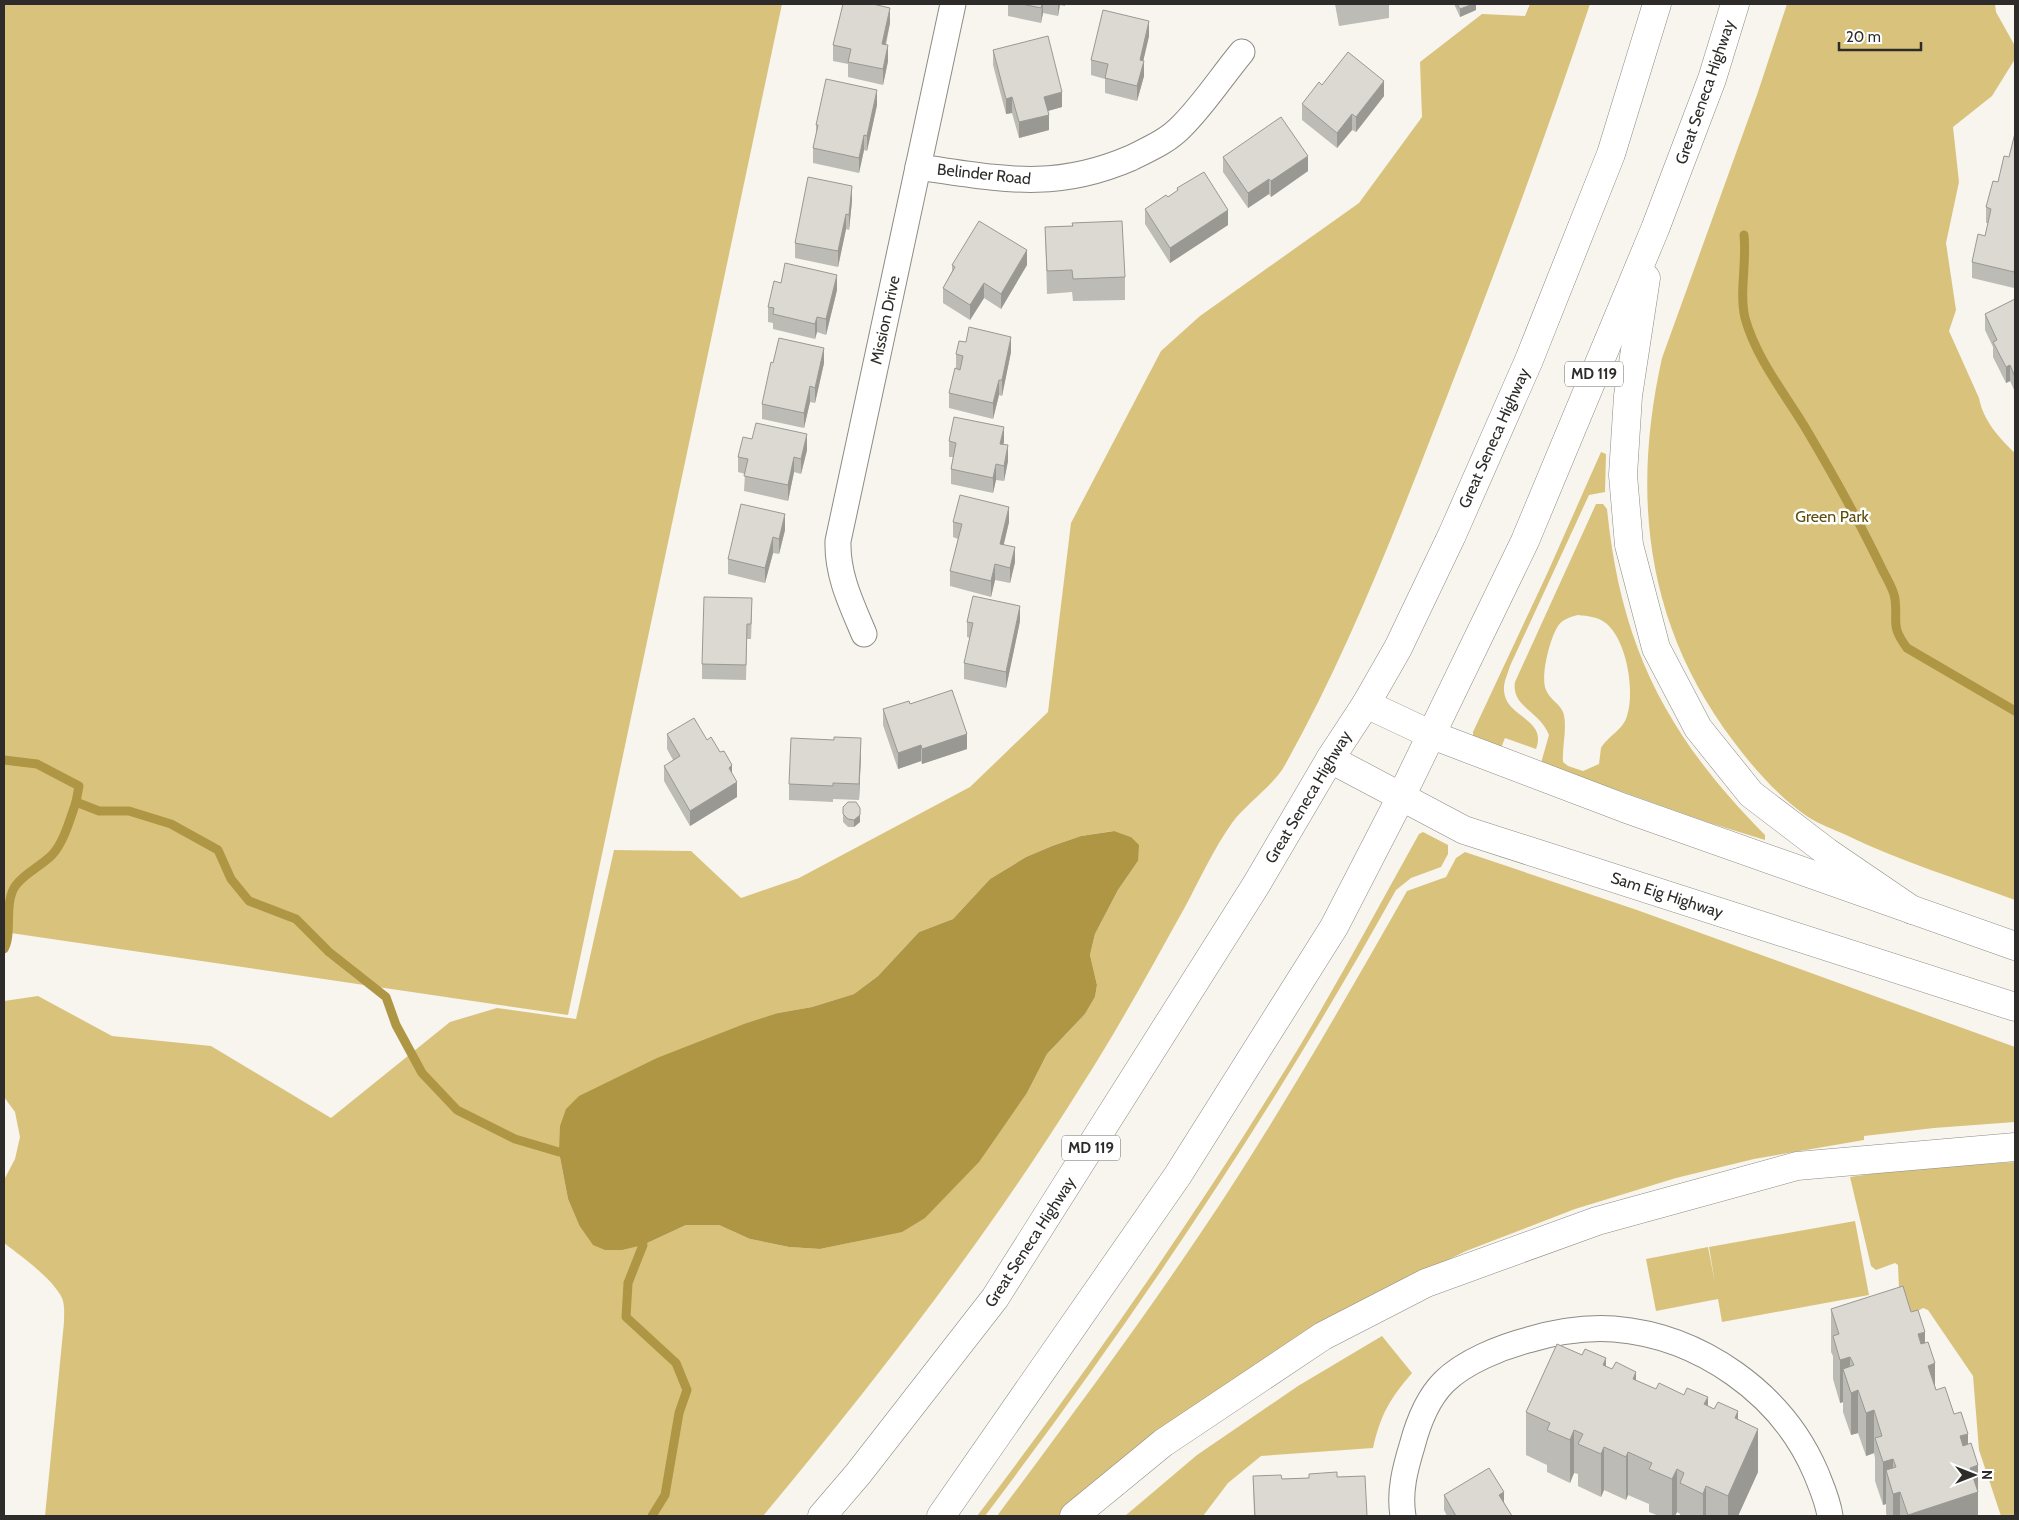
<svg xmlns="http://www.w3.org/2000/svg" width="2019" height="1520" viewBox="0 0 2019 1520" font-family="Cabin,sans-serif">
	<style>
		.green { fill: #d9c37c; fill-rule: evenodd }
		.water { fill: #af9644 }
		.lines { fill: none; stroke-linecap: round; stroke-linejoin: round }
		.stream { stroke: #af9644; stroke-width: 9 }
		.minor-casing { stroke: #8d8b84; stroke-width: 27 }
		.primary-casing { stroke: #8d8b84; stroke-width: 29 }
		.minor { stroke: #fff; stroke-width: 25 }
		.primary { stroke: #fff; stroke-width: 28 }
		.wall { fill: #bcbbb5 }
		.shaded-wall { fill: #999893 }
		.building { fill: #dbd9d2; stroke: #999893 }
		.labels { text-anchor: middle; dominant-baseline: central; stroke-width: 5; stroke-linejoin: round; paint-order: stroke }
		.shield { fill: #fff; stroke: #6c6b6a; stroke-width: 1 }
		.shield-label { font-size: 15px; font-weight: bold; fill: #2d2c2a }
		.street-label { font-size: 16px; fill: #2d2c2a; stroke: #fff }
		.park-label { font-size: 16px; fill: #5e4d0b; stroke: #fff }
	</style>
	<rect width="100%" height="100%" fill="#f7f5ed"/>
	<g class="green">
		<polygon points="4,4 782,4 568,1015 4,932"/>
		<path d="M1530,4H1590C1543,145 1491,284 1437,422C1392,538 1346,656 1285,765C1275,784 1246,804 1232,823C1214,848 1200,879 1185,907C1151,968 1118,1029 1080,1088C986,1239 876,1380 763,1516H45L64,1322C64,1315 65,1305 62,1298C53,1279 21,1256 4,1243V1180L15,1159L20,1137L15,1112L4,1097V1001L38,996L112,1036L211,1046L331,1118L450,1022L497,1008L576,1019L614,850L691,851L741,898L799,878L970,787L1048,712L1071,523L1161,351L1200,316L1359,203L1422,117L1420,62L1482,14L1525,16ZM1113,831L1131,837L1138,861L1118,890L1095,934L1090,955L1097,985L1095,997L1085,1014L1047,1054L1027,1093L1003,1127L853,1242L820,1249L789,1247L750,1239L719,1225H686L643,1245L579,1225L568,1199L559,1152L778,1013L812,1007L854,994L878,976L919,932L953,919L990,879L1026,857L1052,846L1081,836Z"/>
		<path d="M1787,4H1995L1996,12L2015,46V59L1992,96L1953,127L1959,182L1946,243L1956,310L1949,331L1979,398C1983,420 1999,438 2015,453V900C1958,879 1900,861 1846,835C1833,829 1819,824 1808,817C1780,798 1754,769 1734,742C1646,626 1631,497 1662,358L1757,95Z"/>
		<path d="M1601,452L1606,454L1605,492L1589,495L1510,666C1508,673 1504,681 1504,688C1503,718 1548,717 1536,749L1505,738L1501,748L1473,737V732L1547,574Z"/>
		<path d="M1596,504H1603L1607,509C1621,648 1667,736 1765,835V840L1710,823L1541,763L1549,735C1540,711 1511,707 1515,682ZM1578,615C1588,616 1599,617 1607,624C1627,642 1635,691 1627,716C1623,730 1608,736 1601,748L1599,764L1583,771L1568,766L1563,762C1562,747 1567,730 1564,715C1562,705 1550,700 1546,690C1540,677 1550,638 1558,626C1563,619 1570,617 1578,615Z"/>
		<path d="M1423,832L1448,845V854L1441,867L1411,878L1396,890C1274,1110 1136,1316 985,1516H977C1093,1364 1202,1207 1301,1044C1342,975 1380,904 1419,834Z"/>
		<path d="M1465,852L1637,910L2015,1047V1122L1934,1128L1864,1136V1140L1754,1159L1676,1178L1575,1209L1466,1251L1433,1267L1098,1485L1060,1516H997C1067,1422 1137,1328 1202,1231C1276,1121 1342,1005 1407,891L1446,877L1456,858Z"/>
		<polygon points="2015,1162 2015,1516 2001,1516 1979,1450 1973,1376 1928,1310 1923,1308 1916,1312 1909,1311 1899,1288 1898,1265 1895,1263 1876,1270 1871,1266 1850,1177 1904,1169"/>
		<polygon points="1855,1221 1869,1295 1722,1322 1718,1299 1656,1311 1646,1259 1708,1247 1715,1283 1709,1247"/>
		<path d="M1382,1336L1412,1373C1389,1400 1381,1414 1373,1448L1261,1456L1228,1483L1203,1516H1125L1197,1455L1298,1386Z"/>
	</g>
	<polygon class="water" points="1114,831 1131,837 1139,845 1138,861 1118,890 1095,934 1090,955 1097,985 1095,997 1085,1014 1047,1054 1027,1093 979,1162 925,1218 902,1232 820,1249 789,1247 750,1239 719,1225 686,1225 643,1245 622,1250 605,1250 593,1245 579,1225 568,1199 559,1152 560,1126 566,1109 579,1096 657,1058 744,1024 778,1013 812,1007 854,994 878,976 919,932 953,919 990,879 1026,857 1052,846 1081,836"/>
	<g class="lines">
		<g class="stream">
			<path d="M1744,235C1747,262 1739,293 1745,318C1757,361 1787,396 1809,434C1835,478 1861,525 1883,571C1887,579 1894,590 1895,599C1898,623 1890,625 1907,648L2015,711"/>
			<polyline points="4,760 37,764 79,786 76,802 99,811 129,811 171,824 218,850 231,879 249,901 296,919 329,952 386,997 396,1025 422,1073 457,1110 515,1139 559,1152"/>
			<path d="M4,949C13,934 3,902 16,885C25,873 41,866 52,855C64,842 70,819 76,802"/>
			<polyline points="643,1245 628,1283 626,1317 676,1363 687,1390 679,1413 665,1495 652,1516"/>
		</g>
		<defs>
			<g id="minor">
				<path d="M918,167C999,178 1052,192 1131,158C1149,149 1168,141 1182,126C1204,104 1222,76 1242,52"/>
				<path d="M864,634C851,603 837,575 838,541L953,4"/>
				<path d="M1403,1516C1399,1492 1405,1469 1412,1446C1418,1423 1427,1399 1444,1382C1464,1362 1501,1347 1528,1340C1555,1332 1585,1327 1614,1329C1700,1336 1782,1393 1816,1473C1822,1488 1828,1501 1830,1516"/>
			</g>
			<g id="primary">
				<polyline points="1646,278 1628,396 1623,475 1629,545 1656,648 1698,728 1751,794 1827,852 1912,910"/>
				<polyline points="1366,704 1432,735 1624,808 2015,946"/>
				<polyline points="1330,759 1464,830 2015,1007"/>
				<polyline points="822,1516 858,1474 995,1298 1256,885 1330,759 1366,704 1398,648 1452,535 1529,360 1611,154 1657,4"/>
				<polyline points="941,1516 1178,1175 1334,927 1401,797 1525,541 1655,229 1712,79 1735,4"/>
				<polyline points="1074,1516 1163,1443 1323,1336 1426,1283 1597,1221 1797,1166 2015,1147"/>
			</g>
		</defs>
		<use href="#minor" class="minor-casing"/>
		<use href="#primary" class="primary-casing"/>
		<use href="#minor" class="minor"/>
		<use href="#primary" class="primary"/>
	</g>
	<g class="wall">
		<polygon points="1008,4 1065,4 1065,6 1060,5 1058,16 1043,13 1041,23 1008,16"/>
		<polygon points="1335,4 1389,4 1389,18 1339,26"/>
		<polygon points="1454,4 1476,4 1476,10 1460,17"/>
		<polygon points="890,23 886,45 888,61 883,85 848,77 848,64 833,61 833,45"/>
		<polygon points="1149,36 1143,61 1144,76 1137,101 1105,93 1105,79 1091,75 1091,60"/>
		<polygon points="993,50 1062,107 1048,111 1049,130 1019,138 1012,113 1006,114 993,65"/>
		<polygon points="1384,96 1356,132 1352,130 1337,148 1302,120 1302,104"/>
		<polygon points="877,105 867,151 864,150 859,173 813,163 813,148 816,134 816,125"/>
		<polygon points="2015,133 2014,288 1972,278 1972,262 1985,236 1988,223 1986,223 1986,207 2009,157"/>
		<polygon points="1223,157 1308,171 1271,197 1269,194 1248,208 1223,172"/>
		<polygon points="1177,188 1228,225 1170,263 1145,224 1145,209 1168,197 1177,191"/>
		<polygon points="852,201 849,230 846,229 838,267 795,258 795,243"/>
		<polygon points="1072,223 1125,277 1125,300 1073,301 1072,292 1047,294 1045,227 1072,226"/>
		<polygon points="952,265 1027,265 1001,309 984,298 970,320 943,303 943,288 952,271"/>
		<polygon points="781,283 837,290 826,335 817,332 815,339 773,329 773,323 768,322 768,307"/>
		<polygon points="2015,299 2015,392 2010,381 2006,383 1993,357 1993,347 1985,330 1985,314"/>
		<polygon points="1011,352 1002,396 999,395 993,419 949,408 949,393 956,369 956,354"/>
		<polygon points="824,363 815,403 810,402 804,428 762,419 762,404"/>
		<polygon points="752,439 807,450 801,474 794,472 788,501 744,491 745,474 738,472 738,457"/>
		<polygon points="949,441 1004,442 1003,444 1008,461 1004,481 996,480 993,493 951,484 951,469 953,457 949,457"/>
		<polygon points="953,522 1009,522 1004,544 1015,562 1010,583 995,580 991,597 950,586 950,571 958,539 953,537"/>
		<polygon points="785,530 779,554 773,553 765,583 728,574 728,559"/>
		<polygon points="752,614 751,639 747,639 746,680 702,679 702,664"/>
		<polygon points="1020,621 1006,688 964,679 964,663 970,638 967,637 967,622"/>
		<polygon points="910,704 967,749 922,764 921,761 898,769 883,725 883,709"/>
		<polygon points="667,734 707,740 720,752 732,774 737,797 690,826 664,781 664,766 673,760 667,749"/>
		<polygon points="861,754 859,800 833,799 833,802 789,800 789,784"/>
		<polygon points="843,807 860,816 860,822 854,827 848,827 843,822"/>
		<polygon points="1831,1309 1911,1312 1925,1343 1936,1390 1954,1414 1968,1444 1978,1516 1887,1516 1886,1513 1886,1504 1883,1505 1875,1481 1875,1458 1874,1453 1866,1456 1858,1433 1851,1435 1843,1412 1843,1402 1840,1403 1833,1379 1833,1356 1831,1352"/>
		<polygon points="1606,1367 1656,1389 1708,1406 1738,1420 1758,1472 1738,1516 1680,1516 1680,1514 1677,1512 1675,1516 1659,1516 1649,1512 1649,1504 1628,1495 1626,1500 1604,1490 1601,1497 1578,1486 1578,1474 1574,1473 1570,1483 1547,1472 1547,1465 1526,1455 1526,1412"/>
		<polygon points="1253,1476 1282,1479 1337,1477 1367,1516 1254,1516"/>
		<polygon points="1444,1495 1504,1502 1512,1516 1447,1516 1444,1510"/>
	</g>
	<g class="shaded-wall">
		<polygon points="1042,4 1043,4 1043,13 1041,23"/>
		<polygon points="1058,4 1060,4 1058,16"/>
		<polygon points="1473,4 1476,4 1476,10 1460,17 1460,9"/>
		<polygon points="890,8 890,23 882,59 882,44"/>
		<polygon points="1149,21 1149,36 1140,75 1140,60"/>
		<polygon points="888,45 888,61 883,85 883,69"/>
		<polygon points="1144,61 1144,76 1137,101 1137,86"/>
		<polygon points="1384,81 1384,96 1356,132 1356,117"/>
		<polygon points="877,90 877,105 867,151 867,136"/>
		<polygon points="1062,92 1062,107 1044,112 1044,97"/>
		<polygon points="1012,97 1012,113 1006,114 1006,99"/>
		<polygon points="1352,114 1352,130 1337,148 1337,133"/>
		<polygon points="1049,115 1049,130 1019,138 1019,122"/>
		<polygon points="864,135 864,150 859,173 859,158"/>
		<polygon points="1308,156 1308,171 1271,197 1271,181"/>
		<polygon points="1269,179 1269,194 1248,208 1248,193"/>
		<polygon points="852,186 852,201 849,230 849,215"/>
		<polygon points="1228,210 1228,225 1170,263 1170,248"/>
		<polygon points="846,214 846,229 838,267 838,251"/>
		<polygon points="1027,250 1027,265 1001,309 1001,294"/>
		<polygon points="2015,266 2015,281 2014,288 2014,272"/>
		<polygon points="837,275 837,290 826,335 826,319"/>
		<polygon points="984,283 984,298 970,320 970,305"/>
		<polygon points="817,317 817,332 815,339 815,324"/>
		<polygon points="1011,337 1011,352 1002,396 1002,380"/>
		<polygon points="824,348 824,363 815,403 815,388"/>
		<polygon points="2010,365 2010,381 2006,383 2006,367"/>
		<polygon points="999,380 999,395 993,419 993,403"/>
		<polygon points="810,386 810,402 804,428 804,413"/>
		<polygon points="1004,427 1004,442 1000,459 1000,444"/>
		<polygon points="807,434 807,450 801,474 801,459"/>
		<polygon points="1008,445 1008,461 1004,481 1004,466"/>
		<polygon points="794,457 794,472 788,501 788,485"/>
		<polygon points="996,464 996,480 993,493 993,478"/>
		<polygon points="1009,507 1009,522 1000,559 1000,544"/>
		<polygon points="785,514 785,530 779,554 779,539"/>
		<polygon points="773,537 773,553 765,583 765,568"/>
		<polygon points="1015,547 1015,562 1010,583 1010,568"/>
		<polygon points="995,564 995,580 991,597 991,581"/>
		<polygon points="1020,606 1020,621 1006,688 1006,672"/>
		<polygon points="967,734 967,749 922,764 922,749"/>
		<polygon points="861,738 861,754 859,800 859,784"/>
		<polygon points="921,745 921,761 898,769 898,753"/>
		<polygon points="732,765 732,781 729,768"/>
		<polygon points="737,782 737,797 690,826 690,811"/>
		<polygon points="860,808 860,822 854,827 854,820"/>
		<polygon points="1925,1332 1925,1374 1918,1334"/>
		<polygon points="1850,1357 1850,1391 1843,1369 1843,1402 1840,1403 1840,1360"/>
		<polygon points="1606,1358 1606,1401 1603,1365"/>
		<polygon points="1935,1363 1935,1406 1928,1366"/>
		<polygon points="1636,1372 1636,1415 1633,1379"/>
		<polygon points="1858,1390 1858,1433 1851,1435 1851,1393"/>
		<polygon points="1708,1397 1708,1440 1704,1404"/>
		<polygon points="1874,1410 1874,1453 1866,1456 1866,1413"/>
		<polygon points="1738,1411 1738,1454 1735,1418"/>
		<polygon points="1758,1429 1758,1472 1738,1516 1728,1516 1728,1496"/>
		<polygon points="1574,1430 1574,1473 1570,1483 1570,1440"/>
		<polygon points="1968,1434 1968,1476 1960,1436"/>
		<polygon points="1604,1447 1604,1490 1601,1497 1601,1454"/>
		<polygon points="1628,1452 1628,1495 1626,1500 1626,1457"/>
		<polygon points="1893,1459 1893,1494 1886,1470 1886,1504 1883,1505 1883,1462"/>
		<polygon points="1978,1465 1978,1516 1908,1516 1908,1515 1970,1468"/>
		<polygon points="1677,1469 1677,1512 1675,1516 1672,1516 1672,1479"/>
		<polygon points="1706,1486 1706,1516 1703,1516 1703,1494"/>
		<polygon points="1504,1492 1504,1507 1499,1495"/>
		<polygon points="1900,1492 1900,1516 1893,1516 1893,1494"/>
	</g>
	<g class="building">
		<polygon points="843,4 873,4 890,8 882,44 888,45 883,69 848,62 851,49 833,45"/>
		<polygon points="1022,4 1042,4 1041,8"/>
		<polygon points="1457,4 1473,4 1460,9"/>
		<polygon points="1103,10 1149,21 1140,60 1144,61 1137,86 1105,78 1108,64 1091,60"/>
		<polygon points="1048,36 1062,92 1044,97 1049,115 1019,122 1012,97 1006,99 993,50"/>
		<polygon points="1348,52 1384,81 1356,117 1352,114 1337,133 1302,104 1319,82 1322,85"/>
		<polygon points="826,79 877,90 867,136 864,135 859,158 813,148 818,125 816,125"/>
		<polygon points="1281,117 1308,156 1271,181 1269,179 1248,193 1223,157"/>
		<polygon points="2015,133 2015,266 2014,272 1972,262 1978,234 1985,236 1991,209 1986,207 1993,181 1998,182 2004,156 2009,157"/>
		<polygon points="1204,172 1228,210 1170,248 1145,209 1166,195 1168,197 1178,190 1177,188"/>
		<polygon points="808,177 852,186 849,215 846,214 838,251 795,243"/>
		<polygon points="979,221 1027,250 1001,294 984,283 970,305 943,288 955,267 952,265"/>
		<polygon points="1122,221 1125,277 1073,279 1072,270 1047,271 1045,227 1073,226 1072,223"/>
		<polygon points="785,263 837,275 826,319 817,317 815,324 773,314 774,308 768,307 774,281 781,283"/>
		<polygon points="2015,299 2015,377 2010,365 2006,367 1993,342 1997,340 1985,314"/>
		<polygon points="969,327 1011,337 1002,380 999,380 993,403 949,393 955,368 960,370 963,356 956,354 959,341 966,342"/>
		<polygon points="779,338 824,348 815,388 810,386 804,413 762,404 771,362 773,363"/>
		<polygon points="954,417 1004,427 1000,444 1008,445 1004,466 996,464 993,478 951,469 956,443 949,441"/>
		<polygon points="756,423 807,434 801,459 794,457 788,485 744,476 748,459 738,457 743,437 752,439"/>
		<polygon points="960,495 1009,507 1000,544 1015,547 1010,568 995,564 991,581 950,571 962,524 953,522"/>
		<polygon points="741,504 785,514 779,539 773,537 765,568 728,559"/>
		<polygon points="973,596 1020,606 1006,672 964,663 973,623 967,622"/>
		<polygon points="704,597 752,598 751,624 747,624 746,665 702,664"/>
		<polygon points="952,690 967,734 922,749 921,745 898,753 883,709 909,701 910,704"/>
		<polygon points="694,718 707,740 711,737 720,752 724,751 732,765 729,768 737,782 690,811 664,766 680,756 667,734"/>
		<polygon points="834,737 861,738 859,784 833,783 833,786 789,784 791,738 834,740"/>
		<polygon points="848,802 856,802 860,808 860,815 854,820 848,819 843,814 843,807"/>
		<polygon points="1903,1286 1911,1312 1918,1310 1925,1332 1918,1334 1921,1344 1928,1342 1935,1363 1928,1366 1936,1390 1945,1387 1954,1414 1961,1412 1968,1434 1960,1436 1963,1446 1971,1443 1978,1465 1970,1468 1978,1492 1908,1515 1900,1492 1893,1494 1886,1470 1896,1467 1893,1459 1883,1462 1875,1438 1882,1436 1874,1410 1866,1413 1858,1390 1851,1393 1843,1369 1854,1365 1850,1357 1840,1360 1833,1336 1839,1334 1831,1309"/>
		<polygon points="1557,1344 1582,1355 1585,1349 1606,1358 1603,1365 1612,1369 1616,1362 1636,1372 1633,1379 1656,1389 1659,1383 1684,1395 1687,1388 1708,1397 1704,1404 1714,1409 1718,1402 1738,1411 1735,1418 1758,1429 1728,1496 1706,1486 1703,1494 1680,1483 1684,1473 1677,1469 1672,1479 1649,1469 1652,1463 1628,1452 1626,1457 1604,1447 1601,1454 1578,1444 1583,1434 1574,1430 1570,1440 1547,1430 1550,1423 1526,1412"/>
		<polygon points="1489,1468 1504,1492 1499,1495 1512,1516 1456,1516 1444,1495"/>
		<polygon points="1337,1472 1337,1477 1365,1476 1367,1516 1255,1516 1253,1476 1281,1475 1282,1479 1309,1478 1309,1474"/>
	</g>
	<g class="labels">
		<g class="shield">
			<rect x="1565" y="361.5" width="58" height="25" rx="4"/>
			<rect x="1062" y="1135.5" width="58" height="25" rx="4"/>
		</g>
		<g class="shield-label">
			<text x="1594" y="374">MD 119</text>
			<text x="1091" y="1148">MD 119</text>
		</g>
		<g class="street-label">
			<text transform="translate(1705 92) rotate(-71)">Great Seneca Highway</text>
			<text transform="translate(984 174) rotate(6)">Belinder Road</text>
			<text transform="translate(885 320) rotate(-78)">Mission Drive</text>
			<text transform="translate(1494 438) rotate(-66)">Great Seneca Highway</text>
			<text transform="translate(1308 797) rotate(-59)">Great Seneca Highway</text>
			<text transform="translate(1667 895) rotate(18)">Sam Eig Highway</text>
			<text transform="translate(1030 1242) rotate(-57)">Great Seneca Highway</text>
		</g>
		<g class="park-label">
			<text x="1832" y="516">Green Park</text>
		</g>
	</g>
	<rect width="2019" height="1520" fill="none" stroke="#2d2c2a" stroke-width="10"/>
	<g transform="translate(1974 1475) rotate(90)" stroke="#ffffff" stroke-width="4" paint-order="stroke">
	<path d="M0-4L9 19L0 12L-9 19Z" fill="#2d2c2a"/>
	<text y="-8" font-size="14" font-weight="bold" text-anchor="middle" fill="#2d2c2a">N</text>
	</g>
	<path d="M1839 42v8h82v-8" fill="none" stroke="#2d2c2a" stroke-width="2.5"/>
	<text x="1846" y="42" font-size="15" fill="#2d2c2a" stroke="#ffffff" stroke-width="4" paint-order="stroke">20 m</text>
</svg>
